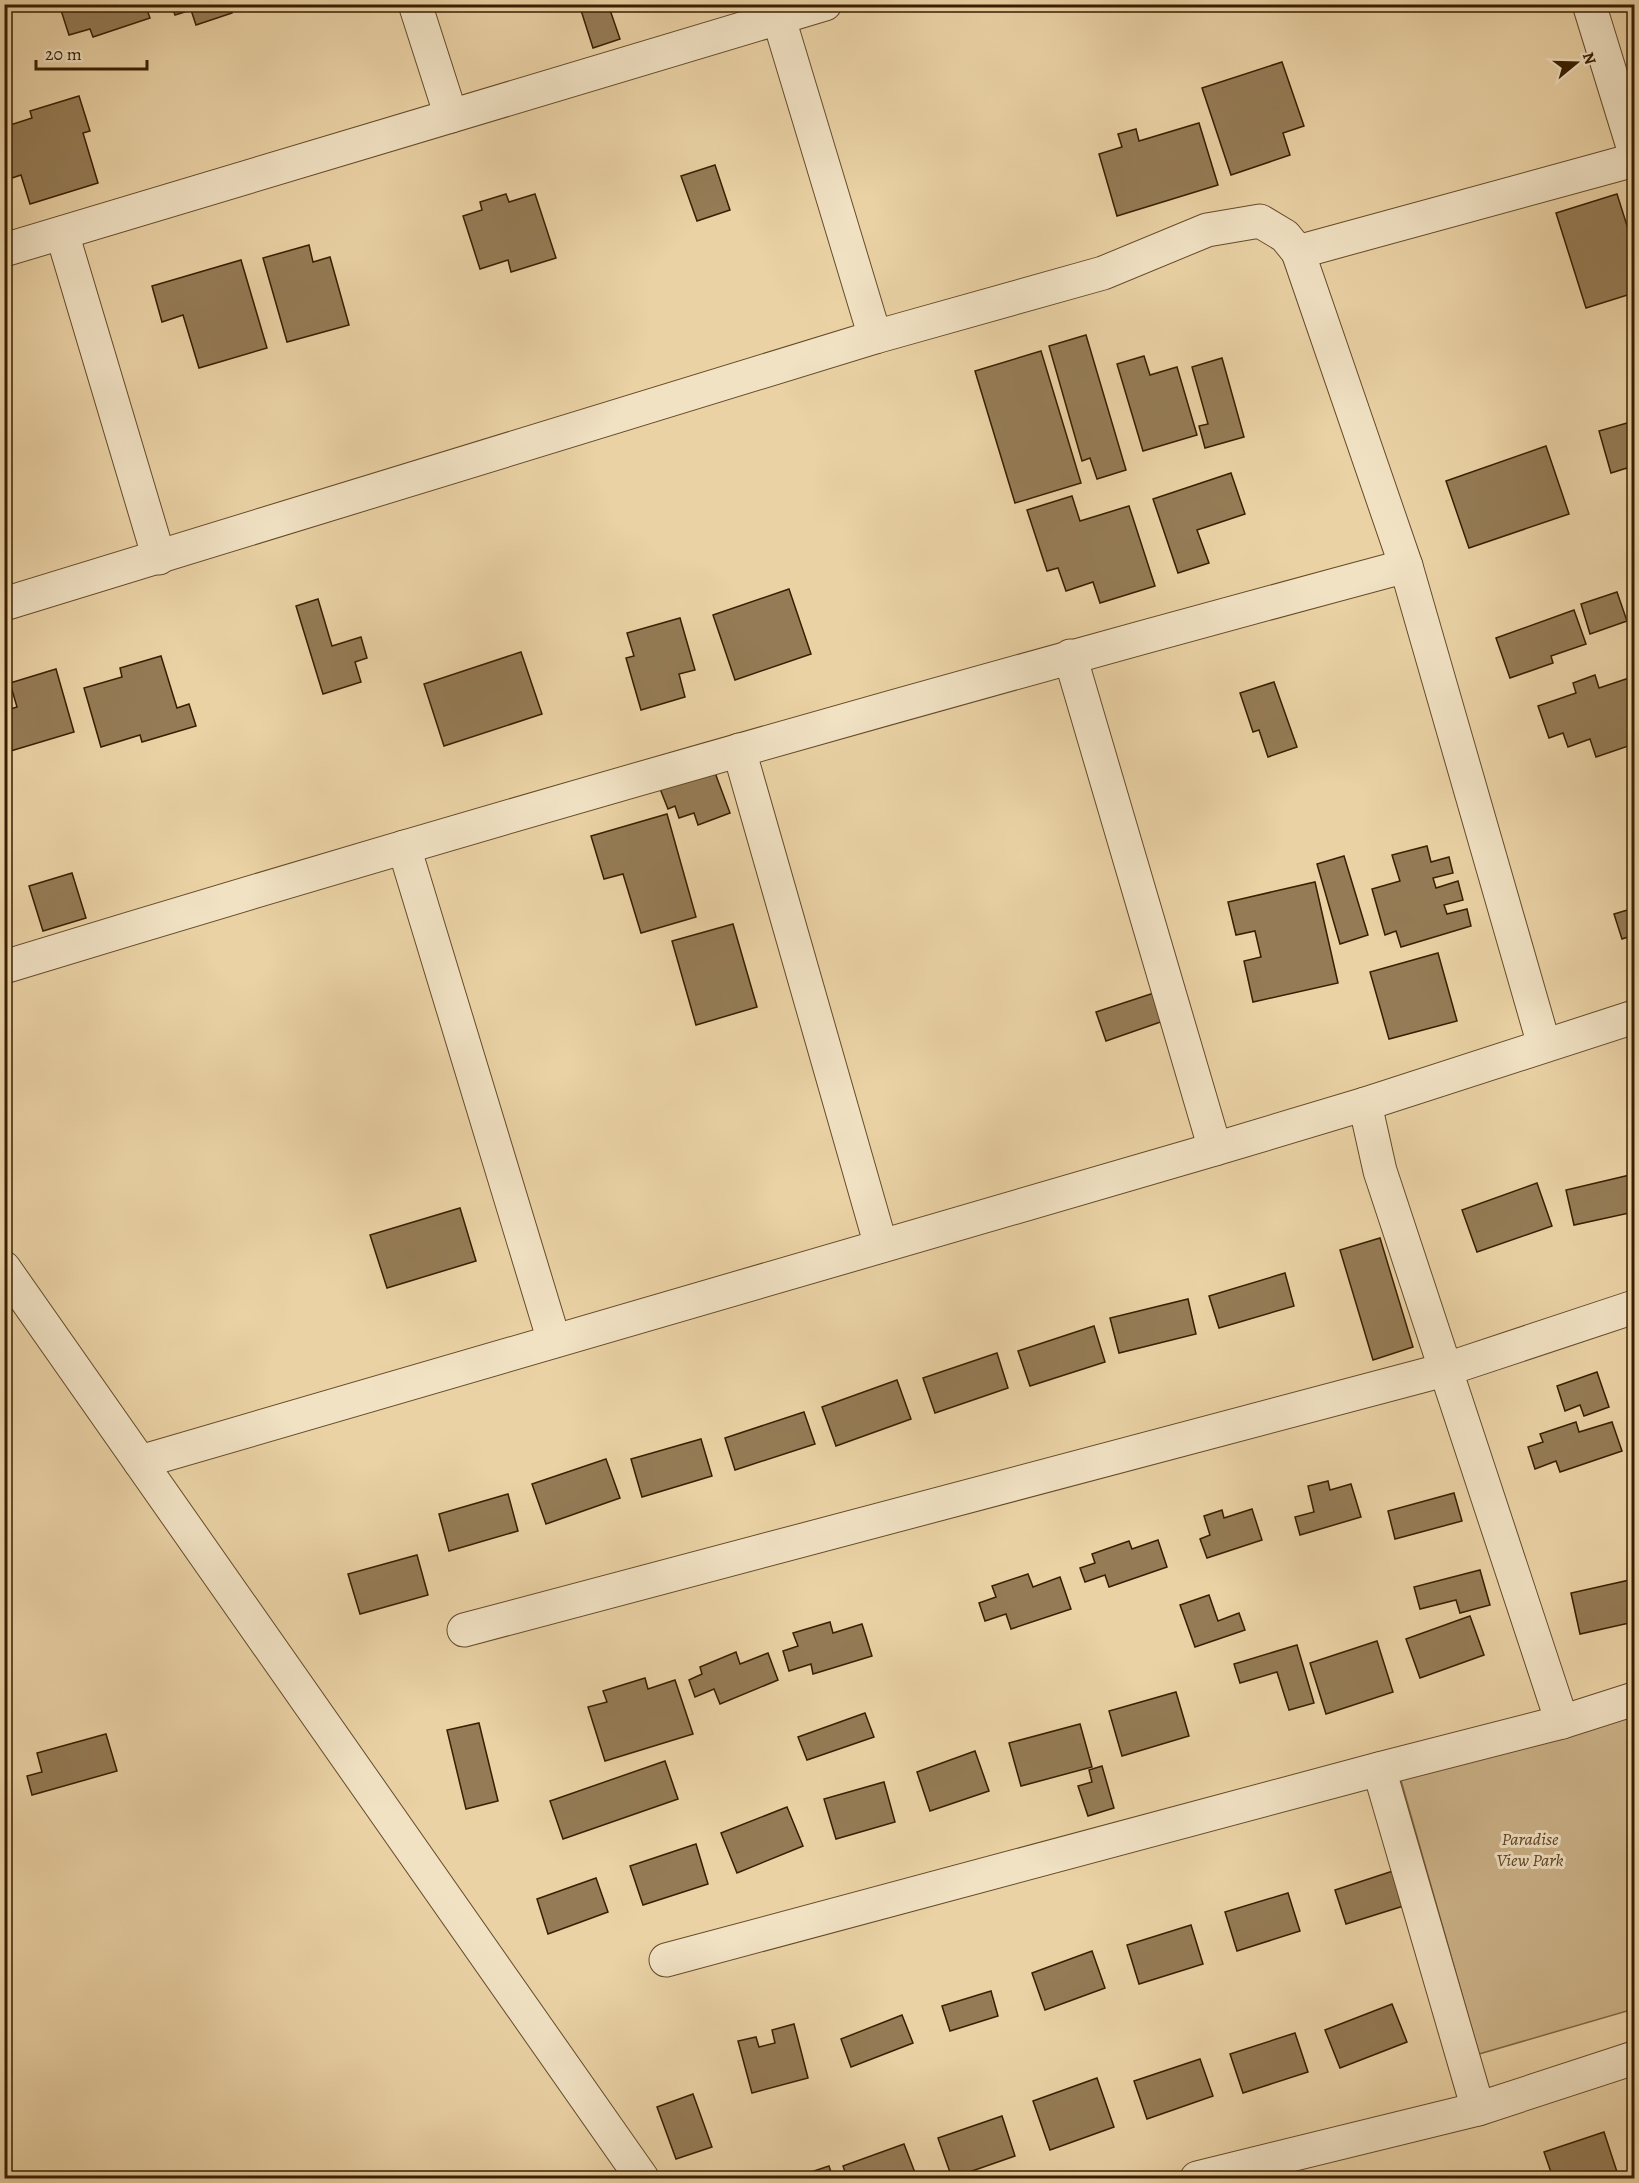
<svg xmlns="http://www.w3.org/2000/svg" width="1639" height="2183" viewBox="0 0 1639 2183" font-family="Alegreya,serif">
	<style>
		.green { fill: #ccb389; stroke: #826844; stroke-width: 1.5 }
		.building { fill: #957c56; stroke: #391e00; stroke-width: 1.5 }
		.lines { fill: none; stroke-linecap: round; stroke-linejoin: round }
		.minor-casing { stroke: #654b29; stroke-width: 35 }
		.minor { stroke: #f1e2c4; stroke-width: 33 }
		.labels { text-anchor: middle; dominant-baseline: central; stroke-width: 6; stroke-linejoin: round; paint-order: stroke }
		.park-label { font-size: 18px; font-style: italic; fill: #5e4322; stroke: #f1e2c4 }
	</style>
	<rect width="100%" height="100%" fill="#ead2a5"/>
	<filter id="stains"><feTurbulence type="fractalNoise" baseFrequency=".00333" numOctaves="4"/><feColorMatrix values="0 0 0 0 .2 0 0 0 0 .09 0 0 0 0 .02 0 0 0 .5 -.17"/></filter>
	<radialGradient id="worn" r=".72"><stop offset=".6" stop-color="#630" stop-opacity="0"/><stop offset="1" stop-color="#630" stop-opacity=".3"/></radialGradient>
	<polygon class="green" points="1634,1710 1634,2009 1479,2054 1400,1777"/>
	<g class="building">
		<polygon points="59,4 145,4 150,18 93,37 90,29 69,35"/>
		<polygon points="171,4 230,4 232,13 196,25 191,10 175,15"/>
		<polygon points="579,4 608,4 620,39 593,48"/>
		<polygon points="1282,62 1304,126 1283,133 1290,155 1231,175 1202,88"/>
		<polygon points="79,96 90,131 83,133 98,183 30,204 21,175 6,180 4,174 4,143 11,141 7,126 32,118 30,111"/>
		<polygon points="1199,123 1218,185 1117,216 1099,154 1122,147 1118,134 1136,129 1139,141"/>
		<polygon points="715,165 730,210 697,221 681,176"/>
		<polygon points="506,194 509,202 535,194 556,258 511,272 508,260 480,269 463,216 482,210 480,202"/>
		<polygon points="1617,194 1629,232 1634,231 1634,293 1586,308 1556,213"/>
		<polygon points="309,245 313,262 330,257 349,325 287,342 263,258"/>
		<polygon points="241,260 267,348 199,368 183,315 162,322 152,286"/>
		<polygon points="1086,335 1126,470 1097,479 1090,458 1082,461 1049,346"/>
		<polygon points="1041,351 1081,483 1015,503 975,371"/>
		<polygon points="1144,356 1150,375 1177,367 1197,435 1143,451 1117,364"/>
		<polygon points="1222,358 1244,437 1205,448 1199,426 1208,424 1192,367"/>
		<polygon points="1634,421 1634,491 1633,491 1627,468 1611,473 1599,431"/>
		<polygon points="1546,446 1569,514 1469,548 1446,481"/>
		<polygon points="1231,473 1245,514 1197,530 1209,563 1178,573 1153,499"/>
		<polygon points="1072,496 1080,521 1129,506 1155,586 1100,603 1093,582 1066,591 1058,568 1047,571 1027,510"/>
		<polygon points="789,589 811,654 735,680 713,615"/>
		<polygon points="1617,592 1627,621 1590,634 1581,604"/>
		<polygon points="318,599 332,646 361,637 367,658 355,662 361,682 323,694 296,606"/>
		<polygon points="1574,610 1586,644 1551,656 1553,663 1510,678 1496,638"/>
		<polygon points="680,618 695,670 679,674 685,697 641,710 626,658 634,656 627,633"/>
		<polygon points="521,652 542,714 444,746 424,684"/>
		<polygon points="161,656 177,708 189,704 196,726 142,742 140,735 101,747 84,688 122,677 120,668"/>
		<polygon points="56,669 74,732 4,753 4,711 17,707 10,683"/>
		<polygon points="1595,675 1599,688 1629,678 1634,693 1634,747 1634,744 1596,757 1590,739 1568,747 1563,733 1549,738 1538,706 1576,693 1573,683"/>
		<polygon points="1274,682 1297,747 1268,757 1259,730 1253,732 1240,693"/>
		<polygon points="711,762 730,813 698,825 694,813 679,818 675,806 668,809 657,781"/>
		<polygon points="667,814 696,917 641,933 623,874 604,879 591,836"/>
		<polygon points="1427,846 1431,862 1449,857 1453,873 1433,878 1436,888 1458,881 1463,900 1444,905 1447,914 1467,909 1471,926 1401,947 1396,931 1385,935 1372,889 1400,881 1392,855"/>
		<polygon points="1344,856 1368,935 1340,944 1317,864"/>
		<polygon points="72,873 86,918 43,931 29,886"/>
		<polygon points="1315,882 1338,983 1253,1002 1244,961 1261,957 1255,931 1236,935 1228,902"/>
		<polygon points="1634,908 1634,935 1622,939 1614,914"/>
		<polygon points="733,924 757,1007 696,1025 672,941"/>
		<polygon points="1438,953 1457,1021 1389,1039 1370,972"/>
		<polygon points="1163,990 1172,1018 1106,1041 1096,1012"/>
		<polygon points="1634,1174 1634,1212 1574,1225 1566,1190"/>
		<polygon points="1537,1183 1552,1226 1477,1252 1462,1210"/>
		<polygon points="460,1208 476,1261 387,1288 370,1235"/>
		<polygon points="1380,1238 1413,1347 1373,1360 1340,1250"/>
		<polygon points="1285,1273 1294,1306 1219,1328 1209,1296"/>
		<polygon points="1188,1299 1196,1334 1119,1353 1110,1318"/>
		<polygon points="1094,1326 1105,1362 1030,1386 1018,1351"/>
		<polygon points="997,1353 1008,1388 935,1413 923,1378"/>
		<polygon points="1597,1372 1609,1407 1584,1416 1580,1405 1565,1411 1557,1386"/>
		<polygon points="897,1380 911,1419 836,1446 822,1407"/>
		<polygon points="804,1412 815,1444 735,1470 725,1438"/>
		<polygon points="1576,1422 1579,1432 1612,1422 1622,1451 1560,1472 1556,1461 1535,1469 1528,1447 1543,1442 1540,1434"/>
		<polygon points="701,1439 712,1476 642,1497 631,1459"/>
		<polygon points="606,1459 620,1498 546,1524 532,1484"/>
		<polygon points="1328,1481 1330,1490 1351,1484 1361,1517 1300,1535 1295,1517 1314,1512 1308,1486"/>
		<polygon points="1454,1493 1462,1521 1395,1539 1388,1511"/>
		<polygon points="508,1494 518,1531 449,1551 439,1514"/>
		<polygon points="1252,1509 1262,1540 1207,1558 1200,1539 1210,1535 1204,1516 1222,1510 1224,1518"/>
		<polygon points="1158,1540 1167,1567 1109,1587 1105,1575 1085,1582 1080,1568 1095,1563 1092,1554 1129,1541 1132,1549"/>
		<polygon points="417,1555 428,1595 360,1614 348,1574"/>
		<polygon points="1480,1570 1490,1605 1460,1613 1456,1600 1420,1609 1414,1587"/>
		<polygon points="1028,1574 1033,1587 1060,1577 1071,1609 1011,1629 1006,1614 985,1621 979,1603 996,1597 992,1586"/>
		<polygon points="1634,1579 1634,1622 1580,1634 1571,1593"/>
		<polygon points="1209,1595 1218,1621 1239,1613 1245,1630 1195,1647 1180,1605"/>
		<polygon points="1470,1616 1484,1655 1420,1678 1406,1639"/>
		<polygon points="830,1622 833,1633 862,1624 872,1656 813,1674 811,1664 789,1671 783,1651 798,1646 793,1633"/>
		<polygon points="1377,1641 1393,1692 1326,1714 1310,1663"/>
		<polygon points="1297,1645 1314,1703 1289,1710 1277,1672 1240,1683 1234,1664"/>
		<polygon points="736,1652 740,1664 768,1653 778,1680 720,1704 714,1689 695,1697 689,1680 702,1674 700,1667"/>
		<polygon points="645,1678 648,1689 675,1680 693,1734 605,1761 588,1707 607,1702 603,1691"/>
		<polygon points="1176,1692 1189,1736 1122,1756 1109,1711"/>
		<polygon points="865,1713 874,1737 807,1760 798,1737"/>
		<polygon points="479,1723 498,1801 466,1809 447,1730"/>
		<polygon points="1080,1724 1092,1767 1021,1786 1009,1743"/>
		<polygon points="106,1734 117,1771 32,1795 27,1776 42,1772 37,1753"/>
		<polygon points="975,1751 989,1791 930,1811 917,1772"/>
		<polygon points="665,1761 678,1799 563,1839 550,1801"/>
		<polygon points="1102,1766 1114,1808 1088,1816 1078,1786 1092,1782 1089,1770"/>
		<polygon points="884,1782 895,1822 836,1839 824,1799"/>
		<polygon points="787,1807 803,1846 737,1873 721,1833"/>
		<polygon points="696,1844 708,1884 643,1905 630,1866"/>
		<polygon points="1399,1869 1410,1904 1346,1924 1335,1890"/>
		<polygon points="596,1878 608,1912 548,1934 537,1899"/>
		<polygon points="1288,1893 1300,1931 1237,1951 1225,1912"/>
		<polygon points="1191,1925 1203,1964 1139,1984 1127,1945"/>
		<polygon points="1092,1951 1105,1988 1045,2010 1032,1973"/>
		<polygon points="991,1991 998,2016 950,2031 942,2006"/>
		<polygon points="1392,2004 1407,2042 1340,2068 1325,2030"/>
		<polygon points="902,2015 913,2043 851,2067 841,2039"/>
		<polygon points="794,2024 808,2078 752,2093 738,2041 756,2037 759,2047 775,2043 772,2030"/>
		<polygon points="1295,2033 1308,2072 1243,2093 1230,2054"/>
		<polygon points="1200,2059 1213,2096 1147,2119 1134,2081"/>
		<polygon points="1097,2078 1114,2127 1050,2150 1033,2101"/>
		<polygon points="693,2094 712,2147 676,2159 657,2107"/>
		<polygon points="1002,2116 1015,2156 952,2178 938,2138"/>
		<polygon points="1604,2132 1619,2178 1553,2178 1544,2152"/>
		<polygon points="904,2144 917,2178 847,2178 843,2166"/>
		<polygon points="829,2166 833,2178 793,2178"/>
	</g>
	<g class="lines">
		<defs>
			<g id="minor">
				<polyline points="415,4 451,116"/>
				<polyline points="1589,4 1634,150"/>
				<polyline points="779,19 875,337"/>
				<polyline points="62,233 159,558"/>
				<polyline points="4,250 825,4"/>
				<polyline points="1298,252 1406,566 1544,1045"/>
				<polyline points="4,604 875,337 1103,273 1207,230 1260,221 1285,236 1298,252 1634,160"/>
				<polyline points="1070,656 1215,1149"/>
				<polyline points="739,750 881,1246"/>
				<polyline points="404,847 554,1341"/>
				<path d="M4,967C469,825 937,692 1406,566"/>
				<polyline points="1365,1104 1380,1171 1562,1722"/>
				<polyline points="4,1268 642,2178"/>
				<polyline points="140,1462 1215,1149 1365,1104 1634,1017"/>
				<polyline points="464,1630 1444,1370 1634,1307"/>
				<polyline points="1379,1769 1478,2109"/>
				<polyline points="666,1960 1379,1769 1562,1722 1634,1699"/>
				<polyline points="1197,2178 1478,2109 1634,2058"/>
			</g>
		</defs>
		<use href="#minor" class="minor-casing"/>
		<use href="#minor" class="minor"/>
	</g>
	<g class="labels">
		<g class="park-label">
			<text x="1530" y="1839">Paradise<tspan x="1530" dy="21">View Park</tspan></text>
		</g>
	</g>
	<rect width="1639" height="2183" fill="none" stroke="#ead2a5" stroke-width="24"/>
	<rect x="6" y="6" width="1627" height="2171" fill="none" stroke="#391e00" stroke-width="3"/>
	<rect x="12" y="12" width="1615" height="2159" fill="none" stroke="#391e00" stroke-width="1.5"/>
	<g transform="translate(1576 63) rotate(71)" stroke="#f1e2c4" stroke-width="4.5" paint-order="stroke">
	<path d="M0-4.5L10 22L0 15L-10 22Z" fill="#391e00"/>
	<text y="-9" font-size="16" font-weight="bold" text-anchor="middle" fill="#391e00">N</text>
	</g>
	<path d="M36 60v9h111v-9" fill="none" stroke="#391e00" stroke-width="3"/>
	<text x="45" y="60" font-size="18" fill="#391e00" stroke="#f1e2c4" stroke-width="4.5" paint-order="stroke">20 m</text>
	<rect width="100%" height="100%" filter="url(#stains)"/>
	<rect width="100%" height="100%" fill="url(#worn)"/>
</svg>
